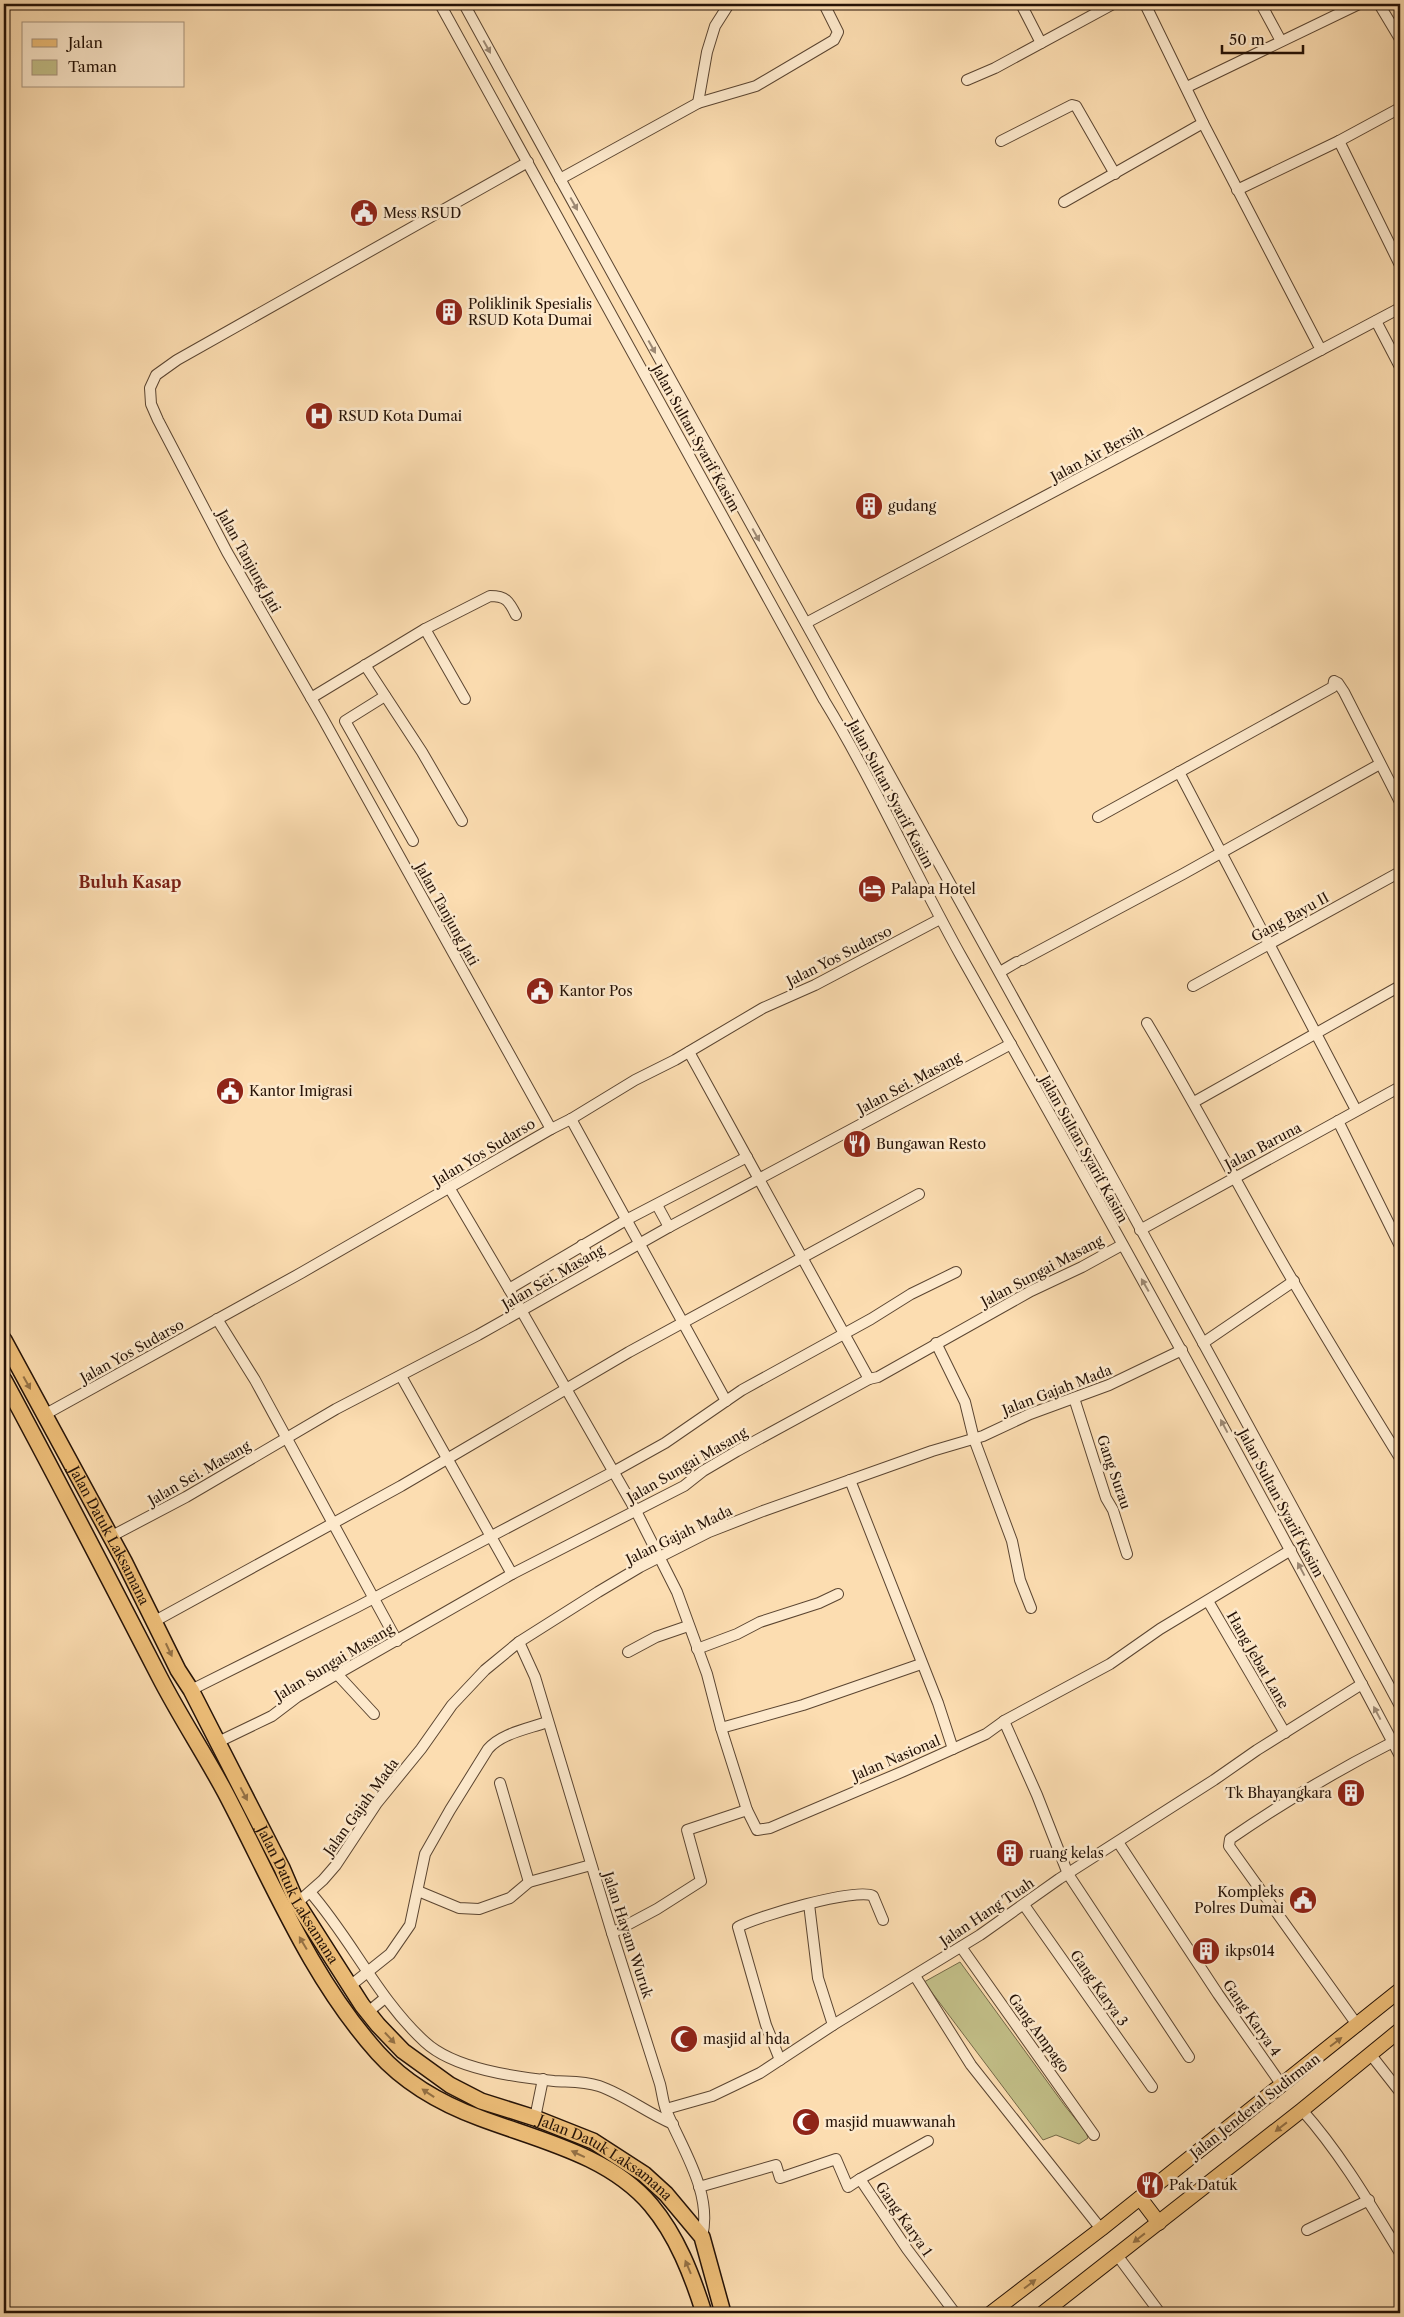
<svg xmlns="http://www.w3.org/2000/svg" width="1404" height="2317" viewBox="0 0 1404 2317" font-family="'Libre Caslon Text',serif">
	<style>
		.green { fill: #c3c089; stroke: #746948 }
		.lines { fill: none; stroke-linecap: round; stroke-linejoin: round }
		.minor-casing { stroke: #5b4531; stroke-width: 12 }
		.major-casing { stroke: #251206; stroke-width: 16 }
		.highway-casing { stroke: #251206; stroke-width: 18 }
		.minor { stroke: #fde9cc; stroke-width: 10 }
		.major { stroke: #eebe78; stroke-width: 14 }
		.highway { stroke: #eebe78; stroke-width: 15 }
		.oneway { fill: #9c8873 }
		.oneway2 { fill: #947145 }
		.labels { text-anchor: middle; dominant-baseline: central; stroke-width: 5; stroke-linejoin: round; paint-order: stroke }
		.poi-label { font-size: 14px; fill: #251206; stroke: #fde9cc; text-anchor: start }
		.street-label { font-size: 14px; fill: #251206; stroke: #fde9cc }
		.quarter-label { font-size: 16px; font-weight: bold; fill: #7a1f14; stroke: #fde9cc }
	</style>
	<rect width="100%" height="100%" fill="#fcddb1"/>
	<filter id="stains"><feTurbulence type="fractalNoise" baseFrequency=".004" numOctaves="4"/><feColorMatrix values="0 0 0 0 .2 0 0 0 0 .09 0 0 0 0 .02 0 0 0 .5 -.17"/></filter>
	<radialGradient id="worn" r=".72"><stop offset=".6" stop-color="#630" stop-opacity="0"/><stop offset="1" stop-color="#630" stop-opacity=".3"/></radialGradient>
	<polygon class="green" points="960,1962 1065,2106 1086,2132 1088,2138 1079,2144 1056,2135 1043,2140 924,1982"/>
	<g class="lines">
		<defs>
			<g id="minor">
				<path d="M440,4L824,700C874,782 914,872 961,956C1111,1221 1258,1487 1400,1756"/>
				<path d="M464,4C775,572 1094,1136 1400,1706"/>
				<polyline points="1021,4 1041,43"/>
				<polyline points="1145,4 1203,123 1321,350"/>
				<polyline points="1261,4 1281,41"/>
				<polyline points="1379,4 1400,39"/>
				<polyline points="967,80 995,68 1113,4"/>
				<polyline points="1187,87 1359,4"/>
				<polyline points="698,103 707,52 715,26 729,4"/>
				<polyline points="1001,141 1072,105 1076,106 1115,174"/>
				<polyline points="1339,141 1400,265"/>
				<polyline points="528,162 177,360 156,375 150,388 151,404 158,420 227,552 322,717 551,1129"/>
				<polyline points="560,179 698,103 756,86 834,40 838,32 824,4"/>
				<polyline points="1237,190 1339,141 1400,108"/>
				<polyline points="1064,202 1203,123"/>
				<polyline points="1376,321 1400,367"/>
				<polyline points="1400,478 1400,477"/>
				<polyline points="806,623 1400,308"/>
				<polyline points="425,629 465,699"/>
				<polyline points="365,665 422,752 462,821"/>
				<polyline points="385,696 345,721 413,841"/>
				<path d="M311,698L425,629L490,596C506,596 509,601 516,615"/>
				<polyline points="1179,772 1356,1110"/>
				<polyline points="1098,817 1333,687 1334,681 1338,683 1344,692 1400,802"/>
				<polyline points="1022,960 1183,874 1380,764"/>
				<polyline points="1000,972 1017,962"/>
				<polyline points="1193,986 1400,872"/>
				<path d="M1147,1023C1187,1090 1224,1159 1262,1227C1306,1306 1353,1382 1400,1458"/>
				<polyline points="689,1052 869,1379"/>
				<polyline points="1194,1102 1400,986"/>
				<polyline points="571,1119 726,1401"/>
				<polyline points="1338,1121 1400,1246"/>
				<polyline points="450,1189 509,1289 636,1511 677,1592 707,1674 721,1728 747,1810 757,1830 770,1828 784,1822 904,1771 986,1734 1004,1721 1110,1664 1160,1629 1291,1550"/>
				<polyline points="657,1205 669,1227"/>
				<polyline points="1140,1230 1400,1087"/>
				<polyline points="582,1245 595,1268"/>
				<polyline points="509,1289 626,1220 747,1157"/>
				<polyline points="217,1319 255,1380 397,1641"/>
				<polyline points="936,1343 965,1402 974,1439 1012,1541 1020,1580 1031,1608"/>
				<polyline points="1203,1343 1294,1281"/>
				<polyline points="401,1376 512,1574"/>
				<polyline points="1074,1398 1106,1498 1113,1510 1127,1554"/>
				<polyline points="44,1415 301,1273 551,1129 571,1119 635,1080 675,1060 763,1008 815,985 940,919"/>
				<polyline points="850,1480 938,1703 953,1749"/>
				<polyline points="110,1537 186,1497 336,1409 478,1335 669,1227 1011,1044"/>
				<polyline points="1208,1601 1285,1733"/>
				<polyline points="155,1621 401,1486 629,1352 919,1194"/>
				<path d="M519,1642L535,1677L612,1933L660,2084C662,2092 663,2102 666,2110C682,2149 713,2193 702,2237"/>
				<polyline points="697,1649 737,1634 760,1622 819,1603 838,1594"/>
				<polyline points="628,1652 656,1637 688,1626"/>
				<polyline points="337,1674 374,1714"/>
				<polyline points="191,1690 357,1607 613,1472 665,1443 742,1390 871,1319 911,1294 956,1272"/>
				<polyline points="1004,1721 1037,1795 1068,1874 1189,2057"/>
				<polyline points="721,1728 803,1705 921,1664"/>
				<polyline points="216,1743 272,1716 297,1697 512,1574 684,1486 703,1471 737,1451 869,1379 878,1377 1031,1291 1082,1267 1122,1245"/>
				<polyline points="500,1783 529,1882"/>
				<polyline points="1118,1842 1218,1994 1281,2084"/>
				<polyline points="418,1891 459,1908 479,1909 510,1898 529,1882 591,1865"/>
				<path d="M310,1892C352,1940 378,1999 425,2042C454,2069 515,2077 554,2081C569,2082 584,2081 599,2086C625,2095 647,2113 673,2124"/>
				<polyline points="297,1903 323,1880 336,1865 377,1803 421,1749 452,1705 485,1670 519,1642 598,1592 640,1567 709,1532 763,1511 932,1451 983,1436 1030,1414 1109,1385 1182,1350"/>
				<polyline points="809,1904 818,1978 833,2025"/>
				<polyline points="1024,1905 1152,2087"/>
				<polyline points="612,1933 657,1909 701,1881 687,1830 747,1810"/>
				<polyline points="961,1947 1094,2135"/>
				<polyline points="915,1976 971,2065 1101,2229"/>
				<path d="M350,1986L390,1954L410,1925L425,1854L450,1810L488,1749C502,1733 528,1729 547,1722"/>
				<polyline points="368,2012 385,1998"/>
				<path d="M1358,2026L1229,1846L1230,1839C1282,1803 1336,1771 1393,1742"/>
				<polyline points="1371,2055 1400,2092"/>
				<path d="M780,2060L766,2025L738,1927C755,1917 857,1887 873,1896L883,1920"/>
				<polyline points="666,2109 712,2096 760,2073 833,2025 980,1935 1059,1879 1214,1780 1257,1750 1362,1684"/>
				<path d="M1302,2110C1341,2154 1370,2204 1400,2253"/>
				<polyline points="535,2118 543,2079"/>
				<polyline points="860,2179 928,2141"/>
				<polyline points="699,2187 776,2165 780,2178 836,2159 848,2187 860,2179 907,2249 955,2313"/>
				<polyline points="1307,2230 1369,2200"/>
				<polyline points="1117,2255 1160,2313"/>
			</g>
			<g id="major">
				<polyline points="1140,2198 1159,2223"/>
				<polyline points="991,2313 1101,2229 1400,1990"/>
				<polyline points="1043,2313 1302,2110 1400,2030"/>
			</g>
			<g id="highway">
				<path id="s1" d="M4,1340L124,1561L178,1670L191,1690L282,1868L297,1903L362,2005L378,2025L403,2051L450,2085L481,2101L535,2118L593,2141L644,2174L666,2194L702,2237L723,2313"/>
				<path d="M4,1380C57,1478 108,1577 159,1676C179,1715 204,1753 225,1792C272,1881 310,1977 378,2053C405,2083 442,2104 480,2118C538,2140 609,2155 651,2205C677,2236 692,2275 704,2313"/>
			</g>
		</defs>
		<use href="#minor" class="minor-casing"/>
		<use href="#major" class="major-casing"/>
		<use href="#highway" class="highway-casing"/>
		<use href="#minor" class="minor"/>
		<use href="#major" class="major"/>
		<use href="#highway" class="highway"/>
	</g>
	<defs><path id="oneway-solid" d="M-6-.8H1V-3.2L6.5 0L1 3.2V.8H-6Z" transform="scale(1.25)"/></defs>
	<g class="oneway">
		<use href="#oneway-solid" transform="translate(487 47) rotate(61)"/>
		<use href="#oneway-solid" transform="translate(574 204) rotate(61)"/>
		<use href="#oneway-solid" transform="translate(652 347) rotate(61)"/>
		<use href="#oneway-solid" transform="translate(756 535) rotate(61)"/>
		<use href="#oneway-solid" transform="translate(1145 1285) rotate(-120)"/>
		<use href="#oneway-solid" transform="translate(1224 1426) rotate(-118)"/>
		<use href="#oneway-solid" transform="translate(1301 1569) rotate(-118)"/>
		<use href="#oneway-solid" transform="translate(1377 1713) rotate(-118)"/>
	</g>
	<g class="oneway2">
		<use href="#oneway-solid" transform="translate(27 1383) rotate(61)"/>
		<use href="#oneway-solid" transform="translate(169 1650) rotate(65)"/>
		<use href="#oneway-solid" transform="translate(244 1794) rotate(62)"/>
		<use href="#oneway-solid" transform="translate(303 1943) rotate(-121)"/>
		<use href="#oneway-solid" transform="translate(390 2038) rotate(47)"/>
		<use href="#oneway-solid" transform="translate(1336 2042) rotate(-37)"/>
		<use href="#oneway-solid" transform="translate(428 2093) rotate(-146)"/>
		<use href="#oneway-solid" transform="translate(1281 2127) rotate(142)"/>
		<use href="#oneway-solid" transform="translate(578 2154) rotate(-155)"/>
		<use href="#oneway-solid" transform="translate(1139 2238) rotate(142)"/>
		<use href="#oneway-solid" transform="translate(688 2267) rotate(-113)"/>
		<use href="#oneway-solid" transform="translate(1030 2284) rotate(-37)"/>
	</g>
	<defs>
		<symbol id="civic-disc" viewBox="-11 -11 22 22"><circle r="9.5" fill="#8f2418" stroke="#fde9cc"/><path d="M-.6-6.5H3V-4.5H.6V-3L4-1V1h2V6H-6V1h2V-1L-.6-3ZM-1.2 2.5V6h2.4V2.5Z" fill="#fff"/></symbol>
		<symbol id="building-disc" viewBox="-11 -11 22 22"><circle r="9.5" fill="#8f2418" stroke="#fde9cc"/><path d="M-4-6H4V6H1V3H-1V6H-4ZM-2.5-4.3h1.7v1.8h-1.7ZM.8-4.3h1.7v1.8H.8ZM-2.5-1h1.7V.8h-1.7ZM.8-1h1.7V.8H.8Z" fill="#fff"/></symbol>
		<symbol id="hospital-disc" viewBox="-11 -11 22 22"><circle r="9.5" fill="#8f2418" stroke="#fde9cc"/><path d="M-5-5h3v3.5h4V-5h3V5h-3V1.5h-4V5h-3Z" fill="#fff"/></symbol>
		<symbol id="hotel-disc" viewBox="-11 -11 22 22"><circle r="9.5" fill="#8f2418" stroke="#fde9cc"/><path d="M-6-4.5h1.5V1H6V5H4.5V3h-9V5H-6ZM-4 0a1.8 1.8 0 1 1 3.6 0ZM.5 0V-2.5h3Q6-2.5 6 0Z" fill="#fff"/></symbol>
		<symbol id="restaurant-disc" viewBox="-11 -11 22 22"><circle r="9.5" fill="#8f2418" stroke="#fde9cc"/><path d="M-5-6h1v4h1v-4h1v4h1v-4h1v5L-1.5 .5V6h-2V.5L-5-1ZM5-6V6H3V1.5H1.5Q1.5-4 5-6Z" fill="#fff"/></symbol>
		<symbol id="mosque-disc" viewBox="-11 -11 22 22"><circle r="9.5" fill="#8f2418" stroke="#fde9cc"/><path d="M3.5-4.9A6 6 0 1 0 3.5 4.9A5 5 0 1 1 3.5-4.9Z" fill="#fff"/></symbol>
	</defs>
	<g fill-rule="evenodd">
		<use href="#civic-disc" x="348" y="197" width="32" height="32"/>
		<use href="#building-disc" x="433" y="296" width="32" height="32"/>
		<use href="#hospital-disc" x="303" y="400" width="32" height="32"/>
		<use href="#building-disc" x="853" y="490" width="32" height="32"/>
		<use href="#hotel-disc" x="856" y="873" width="32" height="32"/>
		<use href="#civic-disc" x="524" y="975" width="32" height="32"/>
		<use href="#civic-disc" x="214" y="1075" width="32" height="32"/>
		<use href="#restaurant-disc" x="841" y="1128" width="32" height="32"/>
		<use href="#building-disc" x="1335" y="1777" width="32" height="32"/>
		<use href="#building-disc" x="994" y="1837" width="32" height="32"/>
		<use href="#civic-disc" x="1287" y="1884" width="32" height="32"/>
		<use href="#building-disc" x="1190" y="1935" width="32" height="32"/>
		<use href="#mosque-disc" x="668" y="2023" width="32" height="32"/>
		<use href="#mosque-disc" x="790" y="2106" width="32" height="32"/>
		<use href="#restaurant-disc" x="1134" y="2169" width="32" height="32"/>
	</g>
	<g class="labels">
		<g class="poi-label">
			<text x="383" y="213">Mess RSUD</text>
			<text x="468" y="304">Poliklinik Spesialis<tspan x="468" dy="16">RSUD Kota Dumai</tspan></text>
			<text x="338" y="416">RSUD Kota Dumai</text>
			<text x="888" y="506">gudang</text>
			<text x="891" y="889">Palapa Hotel</text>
			<text x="559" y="991">Kantor Pos</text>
			<text x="249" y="1091">Kantor Imigrasi</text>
			<text x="876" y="1144">Bungawan Resto</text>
			<text x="1332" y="1793" text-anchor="end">Tk Bhayangkara</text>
			<text x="1029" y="1853">ruang kelas</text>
			<text x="1284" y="1892" text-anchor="end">Kompleks<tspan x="1284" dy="16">Polres Dumai</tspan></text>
			<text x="1225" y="1951">ikps014</text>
			<text x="703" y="2039">masjid al hda</text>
			<text x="825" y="2122">masjid muawwanah</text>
			<text x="1169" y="2185">Pak Datuk</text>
		</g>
		<g class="street-label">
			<text transform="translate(696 438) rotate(61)">Jalan Sultan Syarif Kasim</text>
			<text transform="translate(1097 454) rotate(-28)">Jalan Air Bersih</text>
			<text transform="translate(249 561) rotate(61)">Jalan Tanjung Jati</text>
			<text transform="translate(891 794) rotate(62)">Jalan Sultan Syarif Kasim</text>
			<text transform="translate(447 914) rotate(61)">Jalan Tanjung Jati</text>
			<text transform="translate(1290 917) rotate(-29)">Gang Bayu II</text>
			<text transform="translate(839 956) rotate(-27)">Jalan Yos Sudarso</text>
			<text transform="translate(909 1083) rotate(-28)">Jalan Sei. Masang</text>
			<text transform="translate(1263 1146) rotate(-28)">Jalan Baruna</text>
			<text transform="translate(1084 1149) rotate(61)">Jalan Sultan Syarif Kasim</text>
			<text transform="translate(484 1152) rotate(-31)">Jalan Yos Sudarso</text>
			<text transform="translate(1042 1271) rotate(-28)">Jalan Sungai Masang</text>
			<text transform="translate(553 1277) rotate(-30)">Jalan Sei. Masang</text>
			<text transform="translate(132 1351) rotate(-29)">Jalan Yos Sudarso</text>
			<text transform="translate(1057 1390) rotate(-21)">Jalan Gajah Mada</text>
			<text transform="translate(687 1465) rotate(-30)">Jalan Sungai Masang</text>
			<text transform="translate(1114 1472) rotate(71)">Gang Surau</text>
			<text transform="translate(199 1473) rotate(-30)">Jalan Sei. Masang</text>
			<text transform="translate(1281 1503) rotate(62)">Jalan Sultan Syarif Kasim</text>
			<text transform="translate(679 1535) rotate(-26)">Jalan Gajah Mada</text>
			<text stroke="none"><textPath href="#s1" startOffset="222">Jalan Datuk Laksamana</textPath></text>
			<text transform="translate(1258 1660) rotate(60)">Hang Jebat Lane</text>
			<text transform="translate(334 1662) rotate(-31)">Jalan Sungai Masang</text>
			<text transform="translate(896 1758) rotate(-23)">Jalan Nasional</text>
			<text transform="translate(361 1807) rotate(-54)">Jalan Gajah Mada</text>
			<text stroke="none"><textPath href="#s1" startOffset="628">Jalan Datuk Laksamana</textPath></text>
			<text transform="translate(987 1912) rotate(-34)">Jalan Hang Tuah</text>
			<text transform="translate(628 1935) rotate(72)">Jalan Hayam Wuruk</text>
			<text transform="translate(1099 1988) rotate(55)">Gang Karya 3</text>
			<text transform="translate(1252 2018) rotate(55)">Gang Karya 4</text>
			<text transform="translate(1039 2033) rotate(54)">Gang Ampago</text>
			<text transform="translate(1255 2106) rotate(-38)">Jalan Jenderal Sudirman</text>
			<text stroke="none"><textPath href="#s1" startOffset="1048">Jalan Datuk Laksamana</textPath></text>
			<text transform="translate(904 2219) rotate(55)">Gang Karya 1</text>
		</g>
		<g class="quarter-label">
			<text x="130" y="882">Buluh Kasap</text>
		</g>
	</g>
	<rect width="1404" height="2317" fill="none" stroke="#fcddb1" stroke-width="20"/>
	<rect x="5" y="5" width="1394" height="2307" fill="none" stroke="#251206" stroke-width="2.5"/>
	<rect x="10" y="10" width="1384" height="2297" fill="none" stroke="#251206"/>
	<rect x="22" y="22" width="162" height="65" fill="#fde9cc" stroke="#a7937d"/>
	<rect x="32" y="39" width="25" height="8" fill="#eebe78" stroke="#a7937d"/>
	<text x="68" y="48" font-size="15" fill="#251206">Jalan</text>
	<rect x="32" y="60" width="25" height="15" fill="#c3c089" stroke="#a7937d"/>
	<text x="68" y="72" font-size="15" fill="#251206">Taman</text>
	<path d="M1222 45v8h81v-8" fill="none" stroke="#251206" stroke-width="2.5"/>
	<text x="1229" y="45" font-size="15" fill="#251206" stroke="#fde9cc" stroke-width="4" paint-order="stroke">50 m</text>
	<rect width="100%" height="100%" filter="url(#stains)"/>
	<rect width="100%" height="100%" fill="url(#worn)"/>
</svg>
